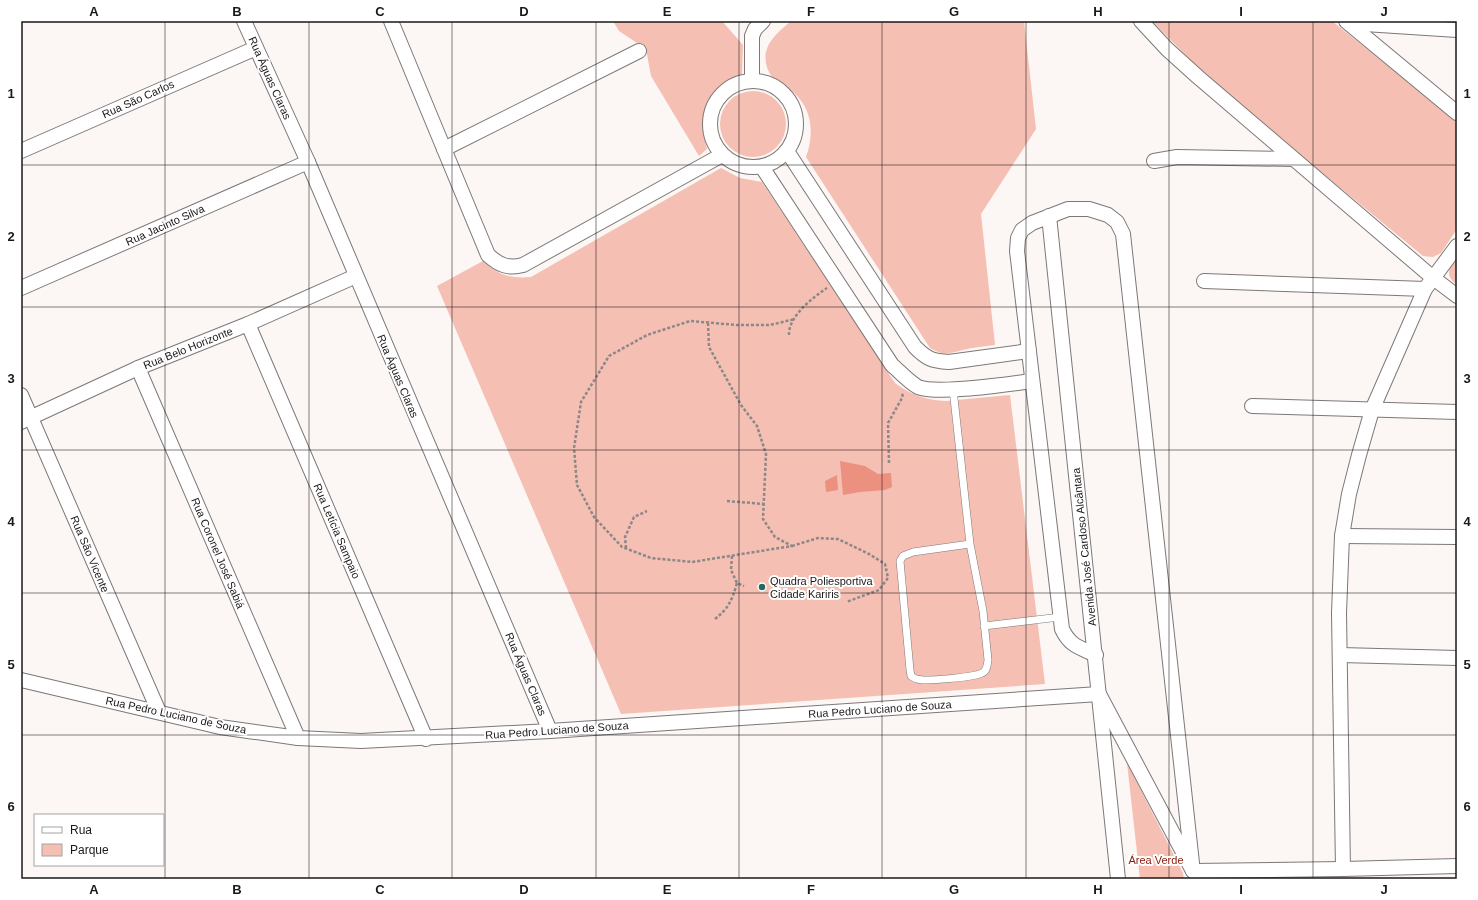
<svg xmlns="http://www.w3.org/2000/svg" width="1478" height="900" viewBox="0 0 1478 900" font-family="Arial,sans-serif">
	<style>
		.green { fill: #f5bfb3 }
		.water { fill: #ec917f }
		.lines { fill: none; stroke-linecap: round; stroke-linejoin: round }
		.service-casing { stroke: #7d7877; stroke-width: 8 }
		.minor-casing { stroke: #7d7877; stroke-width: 16 }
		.path { stroke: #8c8887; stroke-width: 2.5; stroke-dasharray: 3 2; stroke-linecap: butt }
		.service { stroke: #fff; stroke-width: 7 }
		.minor { stroke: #fff; stroke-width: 14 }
		.grid { fill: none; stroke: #1b1818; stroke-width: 1; stroke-opacity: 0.55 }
		.poi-dot { fill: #226a60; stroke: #fff; stroke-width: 1.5 }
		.labels { text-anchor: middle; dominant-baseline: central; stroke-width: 4; stroke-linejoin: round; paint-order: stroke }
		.street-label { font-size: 11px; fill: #1b1818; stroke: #fff }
		.poi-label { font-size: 11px; fill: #1b1818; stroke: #fff; text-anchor: start }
		.park-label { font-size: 11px; fill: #861b09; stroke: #fff }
		.neatline { fill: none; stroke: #1b1818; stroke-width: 1.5 }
		.grid-label { font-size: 13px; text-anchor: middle; font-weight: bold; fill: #1b1818 }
	</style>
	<rect width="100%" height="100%" fill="#fcf6f4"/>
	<g class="green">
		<path d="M613,21H722L743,45L742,74C710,88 697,115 707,149L699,156L651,76L646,49L619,31Z"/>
		<path d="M791,21H1024L1036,129L981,214L995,345C986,346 976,347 967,349C951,352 947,358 930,348L806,157C814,135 813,111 795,94C790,88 783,86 777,82C773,79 770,74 768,70C759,47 776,34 791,21Z"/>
		<polygon points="1152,21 1332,21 1457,121 1457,229 1441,253 1433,257 1423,256 1214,84"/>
		<circle cx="753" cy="124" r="33"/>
		<path d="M721,168L740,178L762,182L895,383C911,395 926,400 946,401L1010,395L1045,684L621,714L437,286L483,261C497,275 512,279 531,277Z"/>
		<path d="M1457,256V285C1444,274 1449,269 1457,256Z"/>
		<polygon points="1127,763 1183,873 1184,879 1140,879"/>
	</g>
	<g class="water">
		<polygon points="840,461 865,466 878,474 891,473 892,487 885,490 860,492 843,495"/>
		<polygon points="837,475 838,490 826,492 825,481"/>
	</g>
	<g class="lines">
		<defs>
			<g id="service">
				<path d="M953,389L970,544L983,611L988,660C987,666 987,671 982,673C974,677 925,682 917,679C915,679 913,677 911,676L910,670L900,561L903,556L913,552L970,544"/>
				<polyline points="984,626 1060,617"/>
			</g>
			<g id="minor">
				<polyline points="244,21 308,162 550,731"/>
				<path d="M391,21L488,255C499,265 508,269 523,265L722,155"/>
				<polyline points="1141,21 1167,49 1198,77 1432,277 1457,296"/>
				<polyline points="1346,21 1457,113"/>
				<polyline points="1349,23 1457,30"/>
				<circle cx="753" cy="124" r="43"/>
				<polyline points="752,81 752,36 755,29 763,21"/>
				<polyline points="444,149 639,51"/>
				<polyline points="21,151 256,48"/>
				<path d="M787,151L915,347C927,359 932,361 949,362L1029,351"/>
				<polyline points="1154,161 1177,157 1293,159"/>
				<path d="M762,167L892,365C900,372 909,382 918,387C938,395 1008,384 1032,381"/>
				<polyline points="1049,216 1118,879"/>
				<polyline points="1204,281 1425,289"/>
				<polyline points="21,288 308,162"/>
				<polyline points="248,324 426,739"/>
				<polyline points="138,368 298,738"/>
				<polyline points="21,395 159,712"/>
				<polyline points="1252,406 1457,412"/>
				<polyline points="21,422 138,368 248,324 356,276"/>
				<polyline points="1342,536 1457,537"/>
				<path d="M1096,655C1079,647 1070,646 1062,629L1017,251L1018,238L1022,230L1032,223L1068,209H1089L1108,215L1117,222L1123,234L1192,863"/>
				<polyline points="1340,655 1457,658"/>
				<polyline points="21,680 220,727 298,738 361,741 550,731 1099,694 1193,871"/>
				<polyline points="1343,869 1339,613 1342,536 1349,494 1359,455 1372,410 1425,289 1457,246"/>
				<polyline points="1193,871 1343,869 1457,866"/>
			</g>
		</defs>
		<use href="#service" class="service-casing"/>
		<use href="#minor" class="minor-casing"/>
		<g class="path">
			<polyline points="708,323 709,347 741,405 757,426 766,454 763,519 775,537 792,546 692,562 651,558 622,547 594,517 577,485 574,448 581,402 609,356 647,335 690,321 737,325 770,325 795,319"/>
			<path d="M789,335C788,317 813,297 827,288"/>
			<polyline points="889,463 888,423 902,398 903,392"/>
			<polyline points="727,501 764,504"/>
			<polyline points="792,546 818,538 838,539 869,554 885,564 888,578 879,590 846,602"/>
			<polyline points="626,548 625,537 634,517 647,511"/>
			<polyline points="732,556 731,570 737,583 744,586"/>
			<path d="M715,619C729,608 732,600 737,583"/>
		</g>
		<use href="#service" class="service"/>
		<use href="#minor" class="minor"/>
	</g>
	<path class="grid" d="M165,21V879M309,21V879M452,21V879M596,21V879M739,21V879M882,21V879M1026,21V879M1169,21V879M1313,21V879M21,165H1457M21,307H1457M21,450H1457M21,593H1457M21,735H1457"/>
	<circle class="poi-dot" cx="762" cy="587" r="4"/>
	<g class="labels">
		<g class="street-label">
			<text transform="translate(270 78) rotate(66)">Rua Águas Claras</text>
			<text transform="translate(138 99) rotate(-24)">Rua São Carlos</text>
			<text transform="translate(165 225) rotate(-24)">Rua Jacinto Silva</text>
			<text transform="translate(188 348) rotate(-22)">Rua Belo Horizonte</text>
			<text transform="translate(398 376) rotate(67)">Rua Águas Claras</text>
			<text transform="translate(337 531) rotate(67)">Rua Letícia Sampaio</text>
			<text transform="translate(1084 547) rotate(-96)">Avenida José Cardoso Alcântara</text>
			<text transform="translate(218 553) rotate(67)">Rua Coronel José Sabiá</text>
			<text transform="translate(90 554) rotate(67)">Rua São Vicente</text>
			<text transform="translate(526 674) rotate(67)">Rua Águas Claras</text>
			<text transform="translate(880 709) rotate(-4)">Rua Pedro Luciano de Souza</text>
			<text transform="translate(176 715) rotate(12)">Rua Pedro Luciano de Souza</text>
			<text transform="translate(557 730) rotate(-4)">Rua Pedro Luciano de Souza</text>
		</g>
		<g class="poi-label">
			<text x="770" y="581">Quadra Poliesportiva<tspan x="770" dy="13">Cidade Kariris</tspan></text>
		</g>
		<g class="park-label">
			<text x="1156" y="860">Área Verde</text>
		</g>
	</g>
	<rect width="1478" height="900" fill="none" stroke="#ffffff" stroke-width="44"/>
	<rect x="34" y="814" width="130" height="52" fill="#ffffff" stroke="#a4a3a3"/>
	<rect x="42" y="827" width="20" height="6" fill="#ffffff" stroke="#a4a3a3"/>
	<text x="70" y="834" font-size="12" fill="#1b1818">Rua</text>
	<rect x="42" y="844" width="20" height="12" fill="#f5bfb3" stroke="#a4a3a3"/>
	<text x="70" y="854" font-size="12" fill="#1b1818">Parque</text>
	<rect x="22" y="22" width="1434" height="856" class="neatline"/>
	<g class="grid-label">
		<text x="94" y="16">A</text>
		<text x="237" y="16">B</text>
		<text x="380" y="16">C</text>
		<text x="524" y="16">D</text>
		<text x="667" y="16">E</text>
		<text x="811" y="16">F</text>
		<text x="954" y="16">G</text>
		<text x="1098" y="16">H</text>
		<text x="1241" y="16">I</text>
		<text x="1384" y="16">J</text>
		<text x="11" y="98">1</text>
		<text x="1467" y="98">1</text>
		<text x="11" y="241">2</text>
		<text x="1467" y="241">2</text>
		<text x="11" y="383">3</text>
		<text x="1467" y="383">3</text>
		<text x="11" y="526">4</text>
		<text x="1467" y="526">4</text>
		<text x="11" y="669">5</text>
		<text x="1467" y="669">5</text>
		<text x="11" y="811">6</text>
		<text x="1467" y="811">6</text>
		<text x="94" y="894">A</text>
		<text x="237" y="894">B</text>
		<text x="380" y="894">C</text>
		<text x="524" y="894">D</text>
		<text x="667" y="894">E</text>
		<text x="811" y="894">F</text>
		<text x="954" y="894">G</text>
		<text x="1098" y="894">H</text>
		<text x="1241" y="894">I</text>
		<text x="1384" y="894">J</text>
	</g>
</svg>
